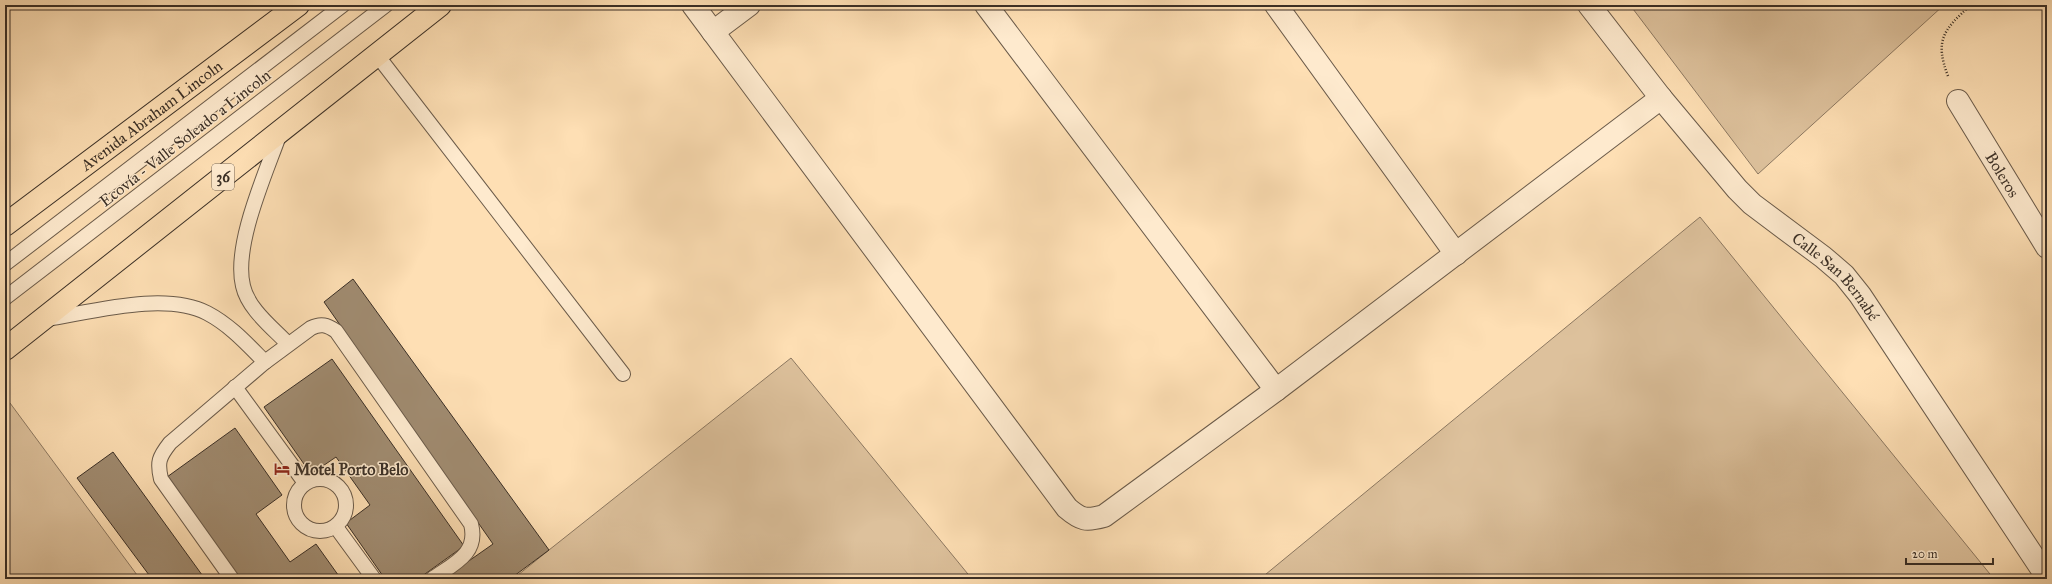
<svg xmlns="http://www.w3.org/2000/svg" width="2052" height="584" viewBox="0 0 2052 584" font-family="'IM FELL Great Primer',serif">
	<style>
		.green { fill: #ddc19c; stroke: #8c7861 }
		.building { fill: #a08b70; stroke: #3a2f26 }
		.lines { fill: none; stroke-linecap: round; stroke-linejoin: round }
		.lane-casing { stroke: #6b5b4a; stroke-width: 16 }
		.street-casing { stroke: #6b5b4a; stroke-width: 24 }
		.primary-casing { stroke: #3a2f26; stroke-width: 24 }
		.path { stroke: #3a2f26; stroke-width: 2.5; stroke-dasharray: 1 2; stroke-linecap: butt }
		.lane { stroke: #feeace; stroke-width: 14 }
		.street { stroke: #feeace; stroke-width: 22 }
		.primary { stroke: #fedfb4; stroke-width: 22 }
		.labels { text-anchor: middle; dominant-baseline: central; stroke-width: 3; stroke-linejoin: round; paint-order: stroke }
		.shield { fill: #feeace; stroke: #756758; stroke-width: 1 }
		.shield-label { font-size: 15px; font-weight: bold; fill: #3a2f26 }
		.street-label { font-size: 16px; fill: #3a2f26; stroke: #feeace }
		.poi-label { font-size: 16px; font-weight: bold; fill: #3a2f26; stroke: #feeace; text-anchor: start }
	</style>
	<rect width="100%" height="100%" fill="#fedfb4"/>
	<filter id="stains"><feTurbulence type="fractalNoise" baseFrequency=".005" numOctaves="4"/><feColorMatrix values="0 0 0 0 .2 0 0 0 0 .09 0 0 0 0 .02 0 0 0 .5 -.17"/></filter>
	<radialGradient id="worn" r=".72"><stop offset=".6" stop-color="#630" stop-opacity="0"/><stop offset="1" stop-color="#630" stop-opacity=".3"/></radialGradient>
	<g class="green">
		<polygon points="1630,5 1944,5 1758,174"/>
		<polygon points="1700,217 1994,579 1260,579"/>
		<polygon points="791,358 972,579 513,579 549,550"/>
		<polygon points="10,403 140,579 5,579 5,407"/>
	</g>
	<g class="building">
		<polygon points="353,279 549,550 510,579 443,579 493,544 324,302"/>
		<polygon points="332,359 464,546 418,579 385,579 346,523 370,505 336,457 311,474 264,407"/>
		<polygon points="235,428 282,495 256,514 290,562 316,544 341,579 239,579 167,477"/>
		<polygon points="113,452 205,579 152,579 77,478"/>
	</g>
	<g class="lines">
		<defs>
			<g id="lane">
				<polyline points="377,55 623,374"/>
				<path d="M280,133C266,173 233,245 243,286C248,309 273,328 288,344"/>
				<polyline points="5,264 343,5"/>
				<polyline points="5,298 386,5"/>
				<path d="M47,319C92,312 165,291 207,313C230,325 247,344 265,362"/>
				<polyline points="235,387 305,483"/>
				<circle cx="320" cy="505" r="26"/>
				<polyline points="336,527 374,579"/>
				<path d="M232,579L161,479C157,462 159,457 170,443L265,362L311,328C321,323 327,325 336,331L471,524C479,554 453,564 432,579"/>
			</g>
			<g id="street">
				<path d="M693,5L1067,508C1081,520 1086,521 1104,516L1276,390L1661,98"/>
				<polyline points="986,5 1276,390"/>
				<polyline points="1276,5 1456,254"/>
				<path id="s1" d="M1589,5L1661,98L1737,189L1752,204L1823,257L1844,275L1860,295L2047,577"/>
				<polyline points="713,32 749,5"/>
				<path id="s2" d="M1958,101L2047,247"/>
			</g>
			<g id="primary">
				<path id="s3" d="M5,225L298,5"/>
				<polyline points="5,349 440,5"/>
			</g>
		</defs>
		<use href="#lane" class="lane-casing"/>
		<use href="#street" class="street-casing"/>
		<use href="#primary" class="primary-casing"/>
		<path class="path" d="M1948,76C1934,40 1944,29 1971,5"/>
		<use href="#lane" class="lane"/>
		<use href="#street" class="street"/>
		<use href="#primary" class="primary"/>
	</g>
	<defs>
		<symbol id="hotel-bare" viewBox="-9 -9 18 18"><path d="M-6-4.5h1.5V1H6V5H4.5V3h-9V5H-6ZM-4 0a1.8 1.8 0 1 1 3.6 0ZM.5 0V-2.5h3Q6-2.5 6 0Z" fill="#8f2418" stroke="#feeace" stroke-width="2.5" paint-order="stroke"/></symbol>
	</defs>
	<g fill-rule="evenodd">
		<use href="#hotel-bare" x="271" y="458" width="22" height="22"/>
	</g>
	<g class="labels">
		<rect class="shield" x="212" y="164" width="22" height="26" rx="3"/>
		<g class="shield-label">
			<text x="223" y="177">36</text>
		</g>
		<g class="street-label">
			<text stroke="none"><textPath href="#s3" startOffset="183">Avenida Abraham Lincoln</textPath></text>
			<text transform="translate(185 138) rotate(-38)">Ecovía - Valle Soleado a Lincoln</text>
			<text stroke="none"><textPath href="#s2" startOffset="86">Boleros</textPath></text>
			<text stroke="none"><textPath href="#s1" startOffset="369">Calle San Bernabé</textPath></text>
		</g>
		<g class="poi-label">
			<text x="294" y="469">Motel Porto Belo</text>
		</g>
	</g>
	<rect width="2052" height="584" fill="none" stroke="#fedfb4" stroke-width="20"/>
	<rect x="6" y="6" width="2040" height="572" fill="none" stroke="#3a2f26" stroke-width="2"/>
	<rect x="10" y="10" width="2032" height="564" fill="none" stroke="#3a2f26"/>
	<path d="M1906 558v6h87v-6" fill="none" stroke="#3a2f26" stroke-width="2"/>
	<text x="1912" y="558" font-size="12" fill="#3a2f26" stroke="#feeace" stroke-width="3" paint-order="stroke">20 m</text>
	<rect width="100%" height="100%" filter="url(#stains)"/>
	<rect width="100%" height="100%" fill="url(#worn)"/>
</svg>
